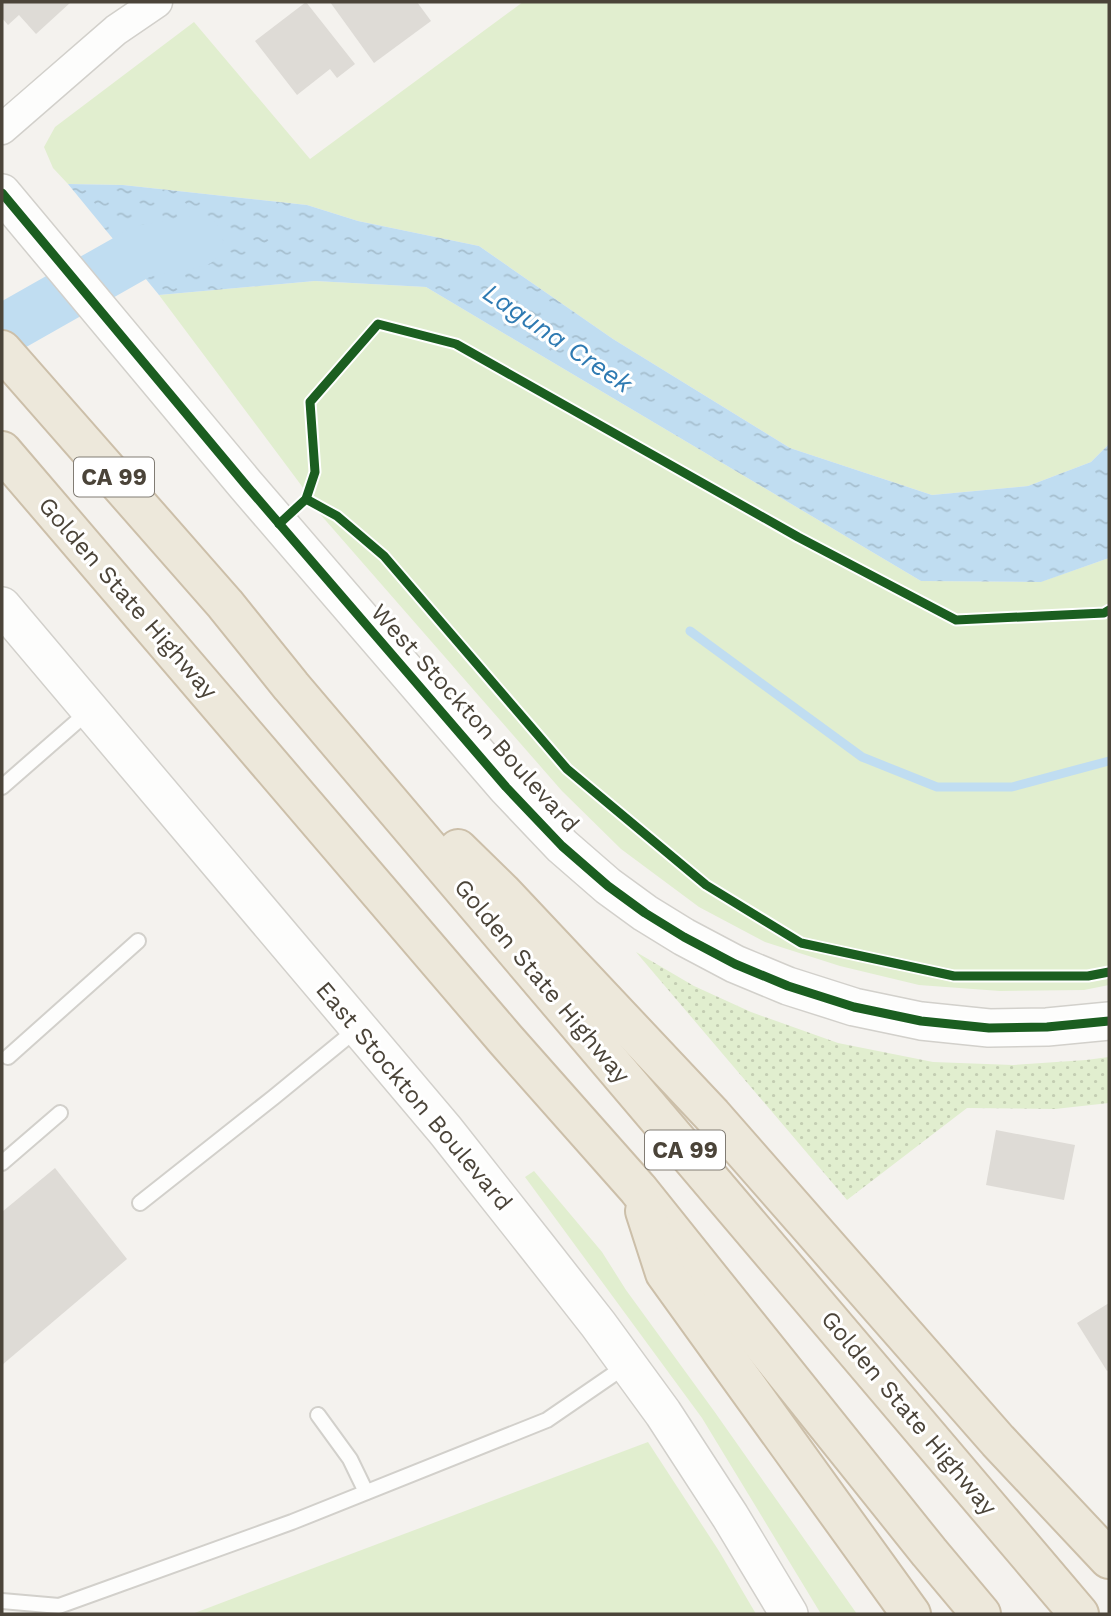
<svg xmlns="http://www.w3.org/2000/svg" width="1111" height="1616" viewBox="0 0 1111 1616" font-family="'Work Sans',sans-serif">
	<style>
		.grass { fill: #e1eecf }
		.park { fill: url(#park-dots) }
		.water { fill: url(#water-ripples) }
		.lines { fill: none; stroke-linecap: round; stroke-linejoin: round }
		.stream { stroke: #c0ddf1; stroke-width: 9 }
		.river { stroke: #c0ddf1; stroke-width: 52 }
		.building { fill: #dedbd6 }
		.service-casing { stroke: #d2d0cb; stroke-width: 18 }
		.minor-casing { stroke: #d2d0cb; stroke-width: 33 }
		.tertiary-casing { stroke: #d2d0cb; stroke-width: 40 }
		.motorway-casing { stroke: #ccbfa9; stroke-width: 42 }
		.service { stroke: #fdfdfc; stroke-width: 14 }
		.minor { stroke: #fdfdfc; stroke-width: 30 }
		.tertiary { stroke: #fdfdfc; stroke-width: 37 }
		.motorway { stroke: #ede8db; stroke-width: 38 }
		.cycleway-casing { stroke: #fff; stroke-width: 13 }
		.cycleway { stroke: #1b5e20; stroke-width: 9 }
		.labels { text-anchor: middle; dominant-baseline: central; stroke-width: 6; stroke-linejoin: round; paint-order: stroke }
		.shield { fill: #fff; stroke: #817c74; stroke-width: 2 }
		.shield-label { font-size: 23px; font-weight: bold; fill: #4b4439 }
		.street-label { font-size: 24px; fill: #4b4439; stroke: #fff }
		.water-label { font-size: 26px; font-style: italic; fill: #2e7ab2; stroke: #fff }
	</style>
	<defs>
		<pattern id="park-dots" width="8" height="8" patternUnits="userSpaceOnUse" patternTransform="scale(1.75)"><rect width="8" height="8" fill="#e1eecf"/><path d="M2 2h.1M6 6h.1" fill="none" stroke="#c3cdb2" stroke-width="1.8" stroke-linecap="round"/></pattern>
		<pattern id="water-ripples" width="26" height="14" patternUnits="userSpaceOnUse" patternTransform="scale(1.75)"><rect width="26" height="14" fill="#c0ddf1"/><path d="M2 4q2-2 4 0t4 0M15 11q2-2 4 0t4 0" fill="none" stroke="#a6bfcf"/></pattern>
	</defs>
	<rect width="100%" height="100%" fill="#f4f2ee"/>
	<g class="grass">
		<polygon points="523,2 1109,2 1109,444 1091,462 1028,486 932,495 790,448 613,339 479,246 358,221 307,205 123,185 68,184 53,168 44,147 55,127 194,22 310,159"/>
		<polygon points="315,281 426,287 921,581 1040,582 1109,558 1109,985 1084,990 1000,991 919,985 840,966 765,942 699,907 621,849 562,791 320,514 301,485 159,295"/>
		<polygon points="534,1171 602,1252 626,1290 714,1411 857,1614 821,1614 702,1418 525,1177"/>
		<polygon points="648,1442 719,1551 756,1614 192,1614"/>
	</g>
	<polygon class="park" points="636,952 694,986 751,1012 838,1043 933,1062 1013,1065 1086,1060 1109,1057 1109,1103 1055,1109 967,1108 847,1200"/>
	<polygon class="water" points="68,184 123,185 307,205 358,221 479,246 613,339 790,448 932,495 1028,486 1091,462 1109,444 1109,558 1041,582 921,581 426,287 315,281 159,295"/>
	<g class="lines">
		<polyline class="stream" points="690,631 862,757 937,787 1012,787 1109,761"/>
		<polyline class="river" points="2,331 143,251 197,241"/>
	</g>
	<g class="building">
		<polygon points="2,2 71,2 36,34 19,15 8,25 2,18"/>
		<polygon points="306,2 355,64 337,78 330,69 297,95 255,41"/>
		<polygon points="330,2 417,2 431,21 374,63"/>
		<polygon points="996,1130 1075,1145 1064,1200 986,1185"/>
		<polygon points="55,1168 127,1259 2,1365 2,1212"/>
		<polygon points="1109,1303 1109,1370 1107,1371 1077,1323"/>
	</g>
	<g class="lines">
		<defs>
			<g id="service">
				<polyline points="2,787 89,711"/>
				<polyline points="8,1057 138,941"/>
				<polyline points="2,1163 60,1113"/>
				<polyline points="140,1203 274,1097 357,1029"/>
				<polyline points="318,1415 350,1459 366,1492"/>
				<polyline points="2,1601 59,1606 292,1522 547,1420 627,1365"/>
			</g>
			<polyline id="minor" points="2,129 116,30 157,2"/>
			<g id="tertiary">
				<polyline points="2,193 245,484 506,787 562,846 608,886 645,913 684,937 735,964 788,986 854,1007 921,1021 989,1028 1047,1027 1109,1021"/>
				<polyline points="2,606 445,1130 536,1245 598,1324 663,1413 730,1516 789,1614"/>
			</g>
			<g id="motorway">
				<polyline points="2,350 225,604 291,686 1079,1614"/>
				<polyline points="2,451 506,1040 638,1189 929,1552 981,1614"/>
				<polyline points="458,849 502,892 712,1115 998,1441 1109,1559"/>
				<polyline points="645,1211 665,1273 911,1614"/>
			</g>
		</defs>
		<use href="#service" class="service-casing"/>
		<use href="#minor" class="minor-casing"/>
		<use href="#tertiary" class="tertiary-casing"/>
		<use href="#motorway" class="motorway-casing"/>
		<use href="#service" class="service"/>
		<use href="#minor" class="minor"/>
		<use href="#tertiary" class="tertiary"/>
		<use href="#motorway" class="motorway"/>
		<defs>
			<g id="cycleway">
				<polyline points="2,193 245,484 506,787 562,846 608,886 645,913 684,937 735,964 788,986 854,1007 921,1021 989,1028 1047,1027 1109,1021"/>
				<polyline points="306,499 337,516 384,556 567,769 706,885 801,943 954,976 1088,976 1109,972"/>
				<polyline points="279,524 306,499 315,472 310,402 378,324 456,344 798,537 956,620 1104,613 1109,610"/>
			</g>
		</defs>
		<use href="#cycleway" class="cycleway-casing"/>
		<use href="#cycleway" class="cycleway"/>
	</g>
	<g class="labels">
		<g class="shield">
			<rect x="74" y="457.5" width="80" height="39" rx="5"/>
			<rect x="645" y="1130.5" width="80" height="39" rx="5"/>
		</g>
		<g class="shield-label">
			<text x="114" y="477">CA 99</text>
			<text x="685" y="1150">CA 99</text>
		</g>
		<g class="street-label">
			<text transform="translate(128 598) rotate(49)">Golden State Highway</text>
			<text transform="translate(475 718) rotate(48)">West Stockton Boulevard</text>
			<text transform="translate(542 981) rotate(50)">Golden State Highway</text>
			<text transform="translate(414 1096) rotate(50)">East Stockton Boulevard</text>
			<text transform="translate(909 1413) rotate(50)">Golden State Highway</text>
		</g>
		<g class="water-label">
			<text transform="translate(558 338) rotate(34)">Laguna Creek</text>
		</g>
	</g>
	<rect width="1111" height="1616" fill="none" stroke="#4b4439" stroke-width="7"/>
</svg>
